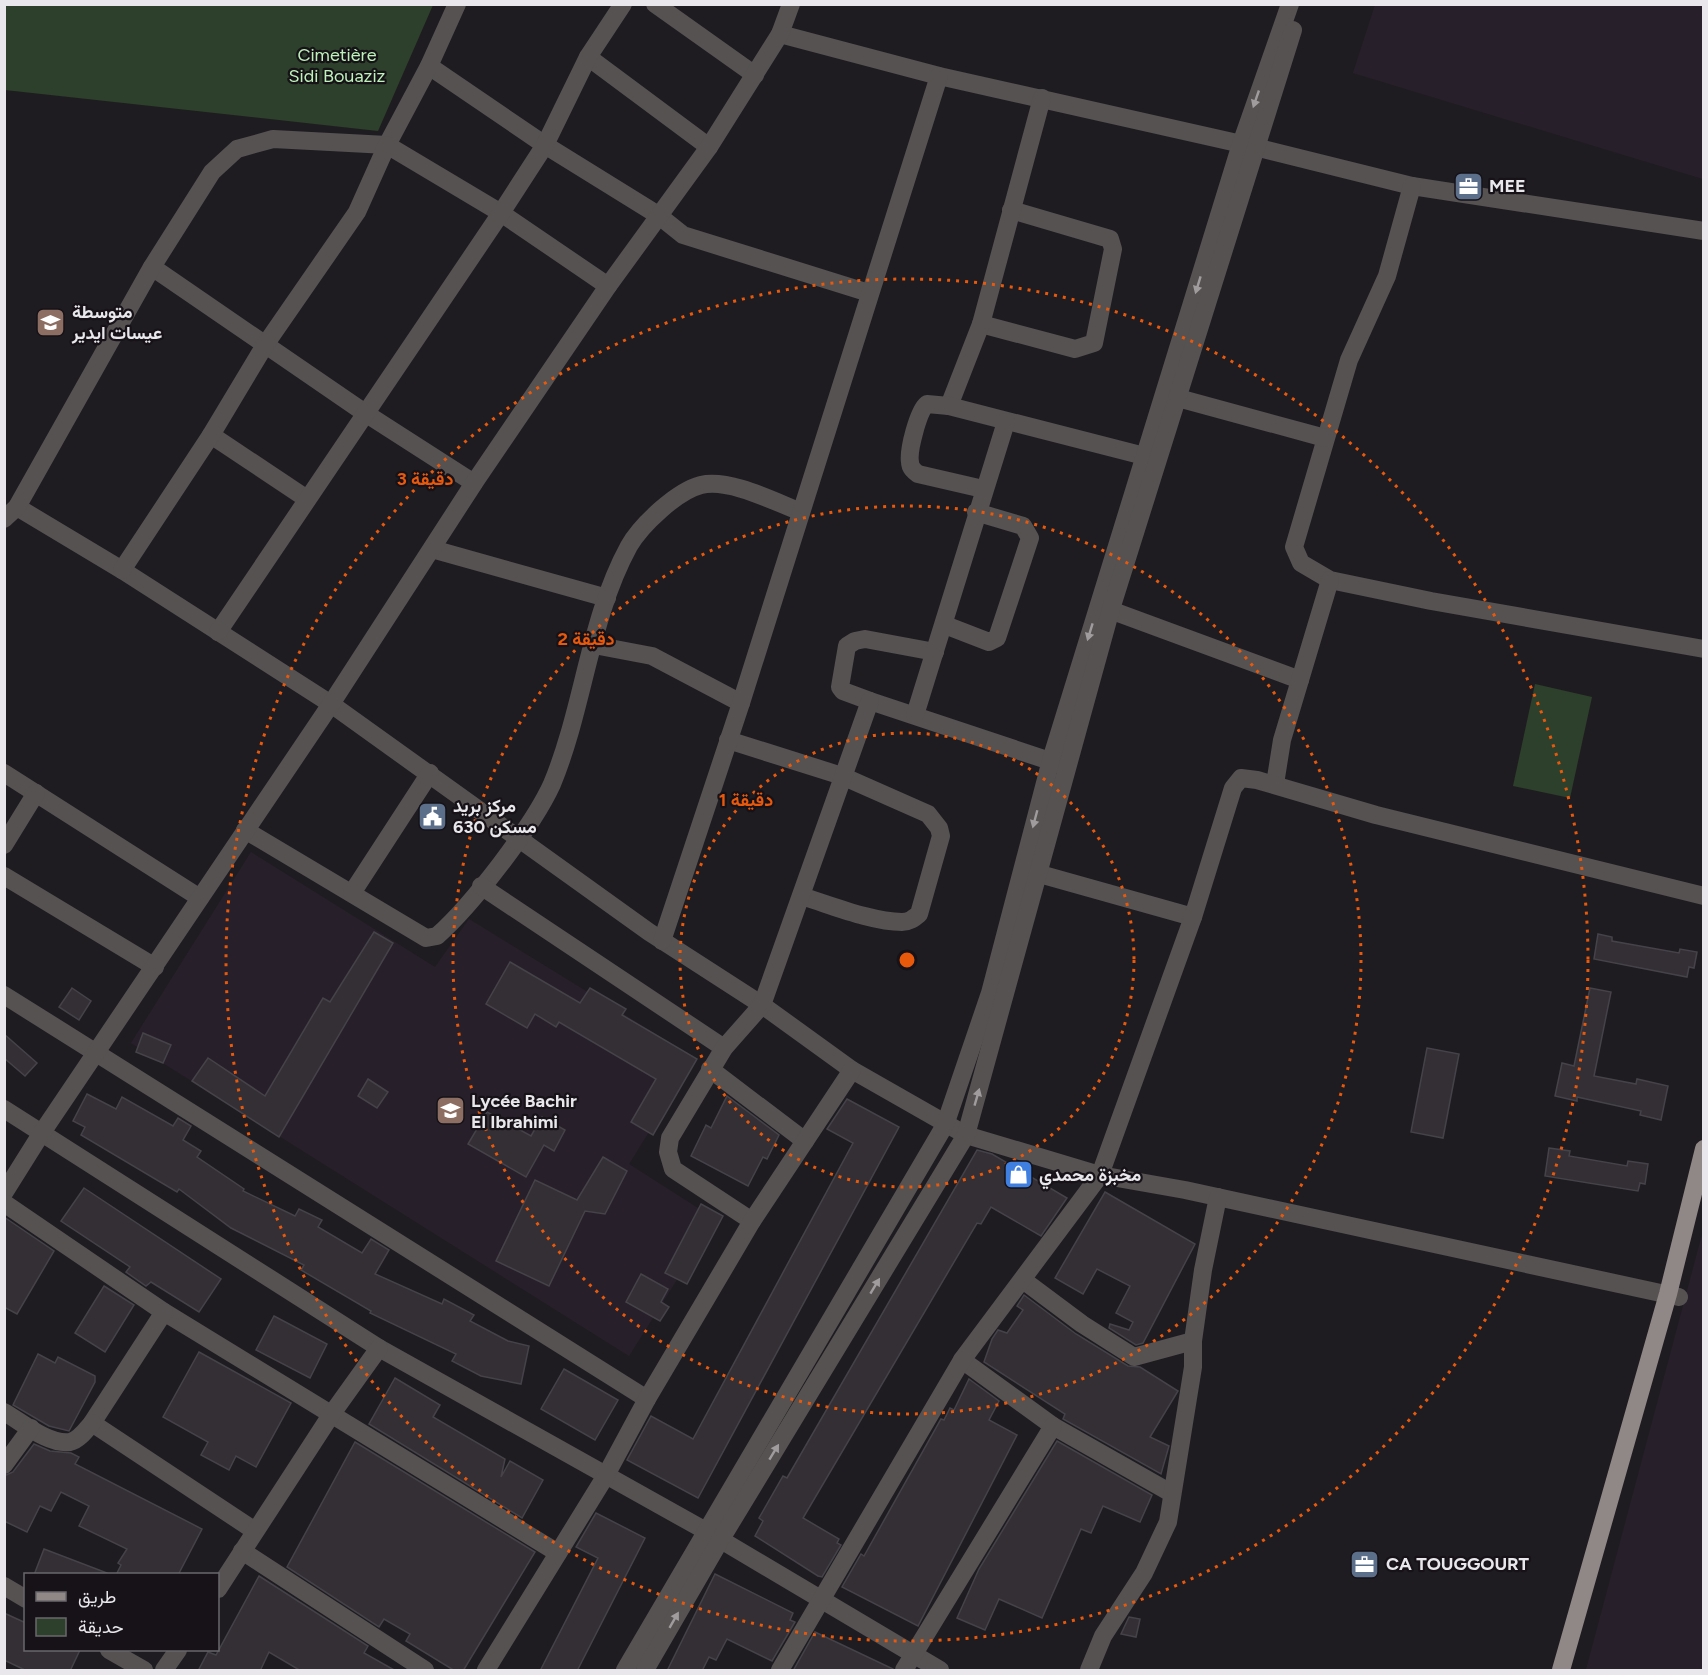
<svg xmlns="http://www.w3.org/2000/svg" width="1708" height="1675" viewBox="0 0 1708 1675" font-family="Figtree,Vazirmatn,sans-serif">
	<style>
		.built { fill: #27202b }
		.green { fill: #2d402b }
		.building { fill: #332f35; stroke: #464249; stroke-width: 1.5 }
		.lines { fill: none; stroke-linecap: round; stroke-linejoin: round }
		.minor { stroke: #565252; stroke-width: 18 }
		.major { stroke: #908886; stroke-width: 18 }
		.oneway { fill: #a09c9e }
		.ring { fill: none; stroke: #e8590c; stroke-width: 3; stroke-dasharray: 3 6 }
		.labels { text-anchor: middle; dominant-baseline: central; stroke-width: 4.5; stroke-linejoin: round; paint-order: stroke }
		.park-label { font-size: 18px; fill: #bdf2b9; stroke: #161218 }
		.poi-label { font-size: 18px; font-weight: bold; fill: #e9e7eb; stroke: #161218; text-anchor: start }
		.centre { fill: #e8590c; stroke: #161218; stroke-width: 3 }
		.ring-label { font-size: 18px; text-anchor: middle; font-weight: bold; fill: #e8590c; stroke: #161218; stroke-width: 4.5; stroke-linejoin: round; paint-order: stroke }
	</style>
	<rect width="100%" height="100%" fill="#1f1c21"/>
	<g class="built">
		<polygon points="1375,5 1703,5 1703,179 1353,73"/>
		<polygon points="251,852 435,967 469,919 695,1058 629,1164 715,1219 629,1356 131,1043"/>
		<polygon points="1703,1231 1703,1670 1586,1670"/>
	</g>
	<g class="green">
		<polygon points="5,4 433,4 433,5 378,131 5,90"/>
		<polygon points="1535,684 1592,697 1570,798 1513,786"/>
	</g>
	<g class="building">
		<polygon points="374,932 393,943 279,1137 192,1081 208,1058 265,1096 323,998 330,1002"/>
		<polygon points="1598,934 1612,937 1612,941 1679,953 1680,949 1697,952 1694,968 1689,967 1687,977 1594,959"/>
		<polygon points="510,962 580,1003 590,988 626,1009 622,1015 697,1059 653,1135 631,1122 656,1079 559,1022 556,1027 535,1014 527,1028 486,1004"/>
		<polygon points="72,988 91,1001 79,1020 59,1007"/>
		<polygon points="1590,988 1611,992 1594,1076 1636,1084 1637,1079 1668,1086 1661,1120 1640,1115 1641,1111 1577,1097 1577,1101 1555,1096 1562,1063 1574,1066"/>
		<polygon points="143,1033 171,1045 163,1063 136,1052"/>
		<polygon points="4,1034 37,1063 25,1076 4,1058"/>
		<polygon points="1427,1048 1459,1054 1443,1138 1411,1132"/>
		<polygon points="368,1079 388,1092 377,1108 358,1096"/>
		<polygon points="87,1094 116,1109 122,1097 173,1126 178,1118 191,1126 183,1140 201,1151 197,1157 244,1189 243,1191 295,1216 299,1209 322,1220 318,1227 362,1253 371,1239 389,1250 375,1274 442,1304 444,1299 474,1315 470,1321 508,1341 529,1346 521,1384 481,1376 452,1361 456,1354 370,1313 371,1311 301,1270 304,1265 231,1228 179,1189 177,1192 81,1135 85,1127 73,1121"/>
		<polygon points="727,1096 779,1135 767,1159 763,1157 748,1186 691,1156 706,1125 711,1128"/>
		<polygon points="847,1099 899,1127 698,1498 627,1460 651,1416 693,1439 853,1143 827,1129"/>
		<polygon points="487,1112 531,1136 542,1117 565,1130 554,1151 544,1145 526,1177 468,1144"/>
		<polygon points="1549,1148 1570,1151 1569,1156 1627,1166 1628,1161 1648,1164 1645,1184 1640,1183 1638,1191 1545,1176"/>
		<polygon points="977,1150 992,1154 1067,1198 1041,1236 991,1207 981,1224 977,1223 803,1518 839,1539 837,1543 841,1545 822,1577 818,1576 755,1536 763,1521 759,1518 783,1476 787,1478"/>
		<polygon points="603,1157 627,1171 605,1214 585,1211 549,1286 496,1261 535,1180 577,1200"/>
		<polygon points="84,1188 221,1279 199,1312 151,1282 146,1286 126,1272 130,1267 61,1221"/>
		<polygon points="1105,1192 1195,1244 1143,1343 1136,1345 1109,1328 1110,1324 1129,1330 1133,1322 1116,1313 1130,1286 1097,1269 1083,1294 1055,1278"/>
		<polygon points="701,1204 723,1216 687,1284 665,1273"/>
		<polygon points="4,1217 54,1251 17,1314 4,1307"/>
		<polygon points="641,1274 668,1289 661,1302 669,1307 660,1321 626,1302"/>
		<polygon points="104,1286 134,1305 105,1352 75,1333"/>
		<polygon points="1024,1295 1076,1334 1128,1366 1140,1367 1178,1391 1150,1437 1169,1446 1161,1474 1063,1419 1065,1414 984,1362 992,1339 998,1330 1007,1333 1023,1310 1017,1306"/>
		<polygon points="274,1316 327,1344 310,1378 256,1350"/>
		<polygon points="199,1352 291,1403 256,1467 236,1456 229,1470 201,1455 208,1442 163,1417"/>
		<polygon points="38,1354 55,1363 58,1357 95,1376 95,1382 69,1431 49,1426 13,1405"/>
		<polygon points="564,1369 618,1400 595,1440 541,1409"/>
		<polygon points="395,1378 440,1405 433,1417 505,1459 501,1477 510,1461 543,1480 522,1518 369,1424"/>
		<polygon points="969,1379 999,1401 989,1420 1017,1435 918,1626 842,1587 861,1554 864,1556 941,1419 944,1420 950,1408 954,1410"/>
		<polygon points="1057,1441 1152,1495 1140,1522 1103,1506 1091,1533 1081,1529 1042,1618 999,1599 985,1630 957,1618 979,1569"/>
		<polygon points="355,1442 535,1552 463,1671 455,1671 406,1641 410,1634 384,1619 379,1627 287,1567"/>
		<polygon points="34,1444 50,1451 71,1453 79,1457 75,1464 202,1529 178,1575 116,1575 121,1565 118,1563 127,1549 79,1526 89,1506 61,1492 51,1511 40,1506 27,1532 4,1521 4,1476 13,1472"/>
		<polygon points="596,1513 645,1538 577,1671 540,1671 598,1558 576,1547"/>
		<polygon points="44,1549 107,1573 107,1575 34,1575"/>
		<polygon points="715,1574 793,1613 790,1620 795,1622 772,1661 727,1639 716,1660 709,1657 702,1671 667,1671"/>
		<polygon points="259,1576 368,1646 364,1653 396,1671 301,1671 269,1652 260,1671 198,1671 208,1652 216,1655"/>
		<polygon points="4,1613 26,1623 26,1650 80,1650 70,1671 27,1671 4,1660"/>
		<polygon points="1129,1617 1140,1619 1136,1637 1121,1634"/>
		<polygon points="815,1632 893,1669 893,1671 793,1671"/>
	</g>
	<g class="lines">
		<g class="minor">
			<polyline points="655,4 755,75"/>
			<polyline points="780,34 939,76 1255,147 1412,186 1704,231"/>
			<polyline points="588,57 709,147"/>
			<polyline points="429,66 545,145 658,215 683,235 869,293"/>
			<polyline points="1412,186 1387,276 1349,360 1294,547 1301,563 1330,580 1431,601 1704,649"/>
			<polyline points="152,267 365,413 474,483"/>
			<polyline points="981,324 1075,349 1094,343 1113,249 1110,239 1011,210"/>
			<polyline points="1167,395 1325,438"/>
			<polyline points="949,406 981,324 1042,98"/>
			<polyline points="211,435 307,499"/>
			<path d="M983,489L918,474C914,471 910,468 910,462C908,451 918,411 927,404L949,406L1156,459"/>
			<polyline points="17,507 122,570 331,704 649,932 762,1005 852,1070 966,1135 1100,1175 1185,1190 1679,1297"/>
			<polyline points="4,519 17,507 152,267 212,172 237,149 273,139 387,145 429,66 457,4"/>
			<polyline points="432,549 607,598"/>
			<polyline points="122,570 211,435 265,345 357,212 387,145 501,213 608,286"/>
			<polyline points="1102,607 1300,680"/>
			<polyline points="945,625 989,642 997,638 1030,538 1023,526 976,512"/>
			<polyline points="218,632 501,213 545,145 588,57 623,4"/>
			<polyline points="594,645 652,656 741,703"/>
			<polyline points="935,652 865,639 855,641 847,646 840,687 843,691 870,701 1062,765"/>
			<polyline points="915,715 1006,422"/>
			<path d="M728,740L842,776L928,814L939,828L941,836L919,914C913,919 909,922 902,922C872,922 831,905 801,896"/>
			<polyline points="4,773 200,898"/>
			<polyline points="1275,784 1282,740 1330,580"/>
			<path d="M245,830L426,938L437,936C472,905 533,826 552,784C584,707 589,619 629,546C641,525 677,491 701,485C729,478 775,502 801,512"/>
			<polyline points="4,845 36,793"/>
			<polyline points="1029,871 1193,917"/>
			<polyline points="4,876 155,967"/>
			<polyline points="481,886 724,1048"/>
			<polyline points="352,893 430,773"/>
			<polyline points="662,941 741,703 939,76"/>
			<polyline points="4,995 647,1399"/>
			<polyline points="710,1069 805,1141"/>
			<polyline points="4,1109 379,1348 706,1531 940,1670"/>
			<polyline points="4,1193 41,1134 331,704 474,483 608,286 709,147 780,34 791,4"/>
			<polyline points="4,1203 164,1312 558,1553"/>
			<polyline points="752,1221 673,1169 668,1152 670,1138 724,1048 762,1005 870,701"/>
			<polyline points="1023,1280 1082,1324 1134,1357 1193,1341"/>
			<polyline points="164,1312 92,1423 255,1531"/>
			<polyline points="962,1360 1053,1426 1171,1493"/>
			<path d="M4,1412C22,1422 48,1445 70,1442C79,1440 86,1430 92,1423"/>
			<polyline points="4,1465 31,1428"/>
			<polyline points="242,1551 425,1670"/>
			<polyline points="4,1586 26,1599"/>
			<polyline points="218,1589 331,1415 379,1348"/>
			<polyline points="109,1650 144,1670"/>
			<polyline points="164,1670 178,1650"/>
			<polyline points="486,1670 605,1477 647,1399 752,1221 852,1070"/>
			<polyline points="625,1670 945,1125 990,993 1051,760 1241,144 1290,4"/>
			<polyline points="645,1670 721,1539 966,1135 1111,609 1293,30"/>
			<polyline points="780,1670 962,1360 1100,1175 1193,917 1233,788 1241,778 1257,780 1376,815 1704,896"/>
			<polyline points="904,1670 1053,1426"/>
			<polyline points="1089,1670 1103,1636 1144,1573 1168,1522 1193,1367 1193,1341 1203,1270 1218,1197"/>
		</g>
		<polyline class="major" points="1561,1670 1668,1294 1704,1149"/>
	</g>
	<defs><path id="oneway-solid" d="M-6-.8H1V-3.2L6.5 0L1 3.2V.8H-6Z" transform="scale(1.5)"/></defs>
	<g class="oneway">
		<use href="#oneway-solid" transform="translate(1256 99) rotate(109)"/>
		<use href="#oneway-solid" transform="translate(1198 285) rotate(107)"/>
		<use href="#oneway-solid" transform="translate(1090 632) rotate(107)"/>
		<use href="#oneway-solid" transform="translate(1035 819) rotate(105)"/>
		<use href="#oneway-solid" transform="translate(977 1097) rotate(-74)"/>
		<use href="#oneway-solid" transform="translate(875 1286) rotate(-59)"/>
		<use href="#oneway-solid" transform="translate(774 1452) rotate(-59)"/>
		<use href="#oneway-solid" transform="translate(674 1620) rotate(-60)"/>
	</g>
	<g class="ring">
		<circle cx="907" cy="960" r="227"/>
		<circle cx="907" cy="960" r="454"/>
		<circle cx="907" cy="960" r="681"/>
	</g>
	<defs>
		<symbol id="office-square" viewBox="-11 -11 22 22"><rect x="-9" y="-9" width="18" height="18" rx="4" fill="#5c6f8a" stroke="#161218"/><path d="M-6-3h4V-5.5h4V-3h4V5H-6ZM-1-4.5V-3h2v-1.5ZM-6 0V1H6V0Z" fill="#fff"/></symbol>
		<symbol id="school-square" viewBox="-11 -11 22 22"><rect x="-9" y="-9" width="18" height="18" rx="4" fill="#8d6e63" stroke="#161218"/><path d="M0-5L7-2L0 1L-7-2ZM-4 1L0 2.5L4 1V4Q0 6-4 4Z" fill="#fff"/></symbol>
		<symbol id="civic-square" viewBox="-11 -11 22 22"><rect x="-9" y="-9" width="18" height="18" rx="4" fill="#5c6f8a" stroke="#161218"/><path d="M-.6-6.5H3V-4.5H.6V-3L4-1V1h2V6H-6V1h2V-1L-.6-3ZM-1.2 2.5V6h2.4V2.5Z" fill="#fff"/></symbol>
		<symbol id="shop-square" viewBox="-11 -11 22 22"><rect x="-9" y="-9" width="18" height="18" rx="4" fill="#3f7fe0" stroke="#161218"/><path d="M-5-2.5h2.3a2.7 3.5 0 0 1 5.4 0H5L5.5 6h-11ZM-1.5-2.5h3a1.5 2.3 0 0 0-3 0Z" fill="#fff"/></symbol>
	</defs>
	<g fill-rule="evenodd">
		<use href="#office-square" x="1452" y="170" width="33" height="33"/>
		<use href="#school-square" x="34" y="306" width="33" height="33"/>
		<use href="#civic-square" x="416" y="800" width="33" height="33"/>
		<use href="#school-square" x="434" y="1094" width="33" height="33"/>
		<use href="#shop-square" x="1002" y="1158" width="33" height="33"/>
		<use href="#office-square" x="1348" y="1548" width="33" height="33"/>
	</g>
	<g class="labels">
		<g class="park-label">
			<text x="337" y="55">Cimetière<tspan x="337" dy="21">Sidi Bouaziz</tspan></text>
		</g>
		<g class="poi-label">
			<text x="1489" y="186">MEE</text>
			<text x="72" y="312">متوسطة<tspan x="72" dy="21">عيسات ايدير</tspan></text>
			<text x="453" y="806">مركز بريد<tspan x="453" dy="21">630 مسكن</tspan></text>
			<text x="471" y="1101">Lycée Bachir<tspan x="471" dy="21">El Ibrahimi</tspan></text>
			<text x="1039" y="1175">مخبزة محمدي</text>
			<text x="1386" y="1564">CA TOUGGOURT</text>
		</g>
	</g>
	<circle cx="907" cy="960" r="9" class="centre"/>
	<g class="ring-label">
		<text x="425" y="485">3 دقيقة</text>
		<text x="586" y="645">2 دقيقة</text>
		<text x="746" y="806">1 دقيقة</text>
	</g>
	<rect width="1708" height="1675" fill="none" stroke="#e9e7eb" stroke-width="12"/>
	<rect x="24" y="1573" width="195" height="78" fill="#161218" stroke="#6a676c" stroke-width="1.5"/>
	<rect x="36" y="1592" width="30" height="9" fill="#908886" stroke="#6a676c" stroke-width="1.5"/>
	<text x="78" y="1603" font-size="18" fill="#e9e7eb">طريق</text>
	<rect x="36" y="1618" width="30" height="18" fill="#2d402b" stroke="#6a676c" stroke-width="1.5"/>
	<text x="78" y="1633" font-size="18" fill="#e9e7eb">حديقة</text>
</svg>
